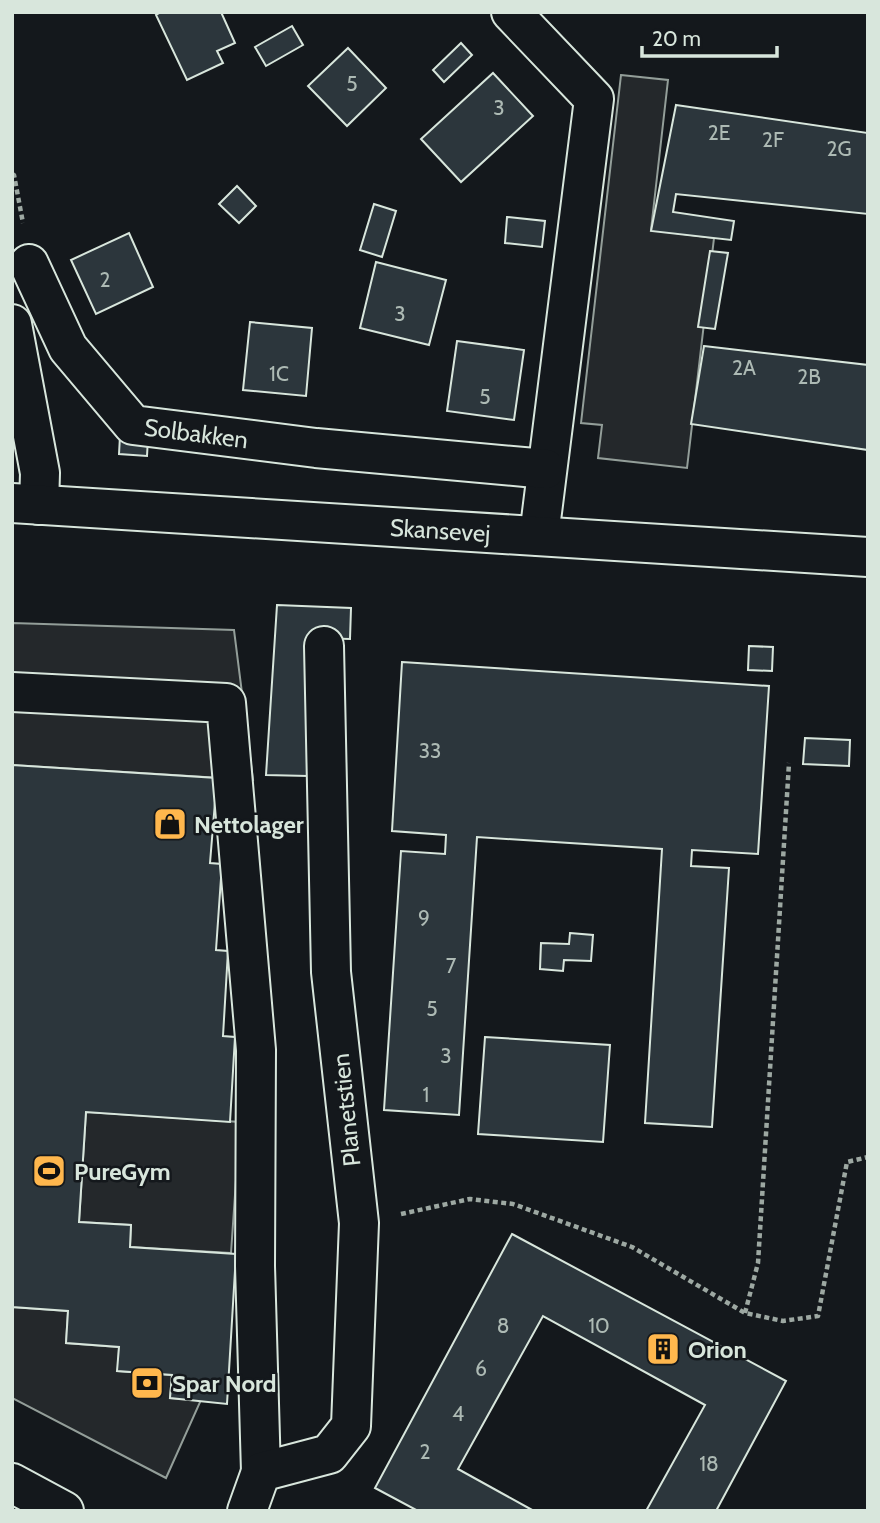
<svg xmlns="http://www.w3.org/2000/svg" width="880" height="1523" viewBox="0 0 880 1523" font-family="Cabin,sans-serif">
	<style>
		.parking { fill: #24282b; stroke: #939e99; stroke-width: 2 }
		.building { fill: #2c363c; stroke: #d8e6dc; stroke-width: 2 }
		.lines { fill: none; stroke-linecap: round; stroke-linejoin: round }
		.minor-casing { stroke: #d8e6dc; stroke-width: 42 }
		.path { stroke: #9da8a2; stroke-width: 4.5; stroke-dasharray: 5 3.5; stroke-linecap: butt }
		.minor { stroke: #14181c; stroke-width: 38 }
		.labels { text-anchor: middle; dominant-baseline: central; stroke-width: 5; stroke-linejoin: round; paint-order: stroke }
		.number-label { font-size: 21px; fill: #adbab4 }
		.street-label { font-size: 24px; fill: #d8e6dc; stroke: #14181c }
		.poi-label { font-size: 24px; font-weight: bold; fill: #d8e6dc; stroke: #14181c; text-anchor: start }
	</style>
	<rect width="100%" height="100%" fill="#14181c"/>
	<g class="parking">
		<polygon points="621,75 668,80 651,230 714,238 687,468 598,458 602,425 581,423"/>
		<polygon points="12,623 234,630 253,780 12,765"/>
		<polygon points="86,1112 240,1122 231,1253 130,1247 131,1225 79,1222"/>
		<polygon points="12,1307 68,1311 66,1343 119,1347 118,1371 172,1375 170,1398 201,1400 166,1478 12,1398"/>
	</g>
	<g class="building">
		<polygon points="161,12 221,12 235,43 217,51 223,63 187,80 156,15"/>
		<polygon points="292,26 303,45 266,66 255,47"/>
		<polygon points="461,43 472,55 444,82 433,70"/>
		<polygon points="348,48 386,88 347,126 308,86"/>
		<polygon points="493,73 533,116 461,182 421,139"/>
		<polygon points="676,105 868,133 868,214 676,194 673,212 734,221 731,240 651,231"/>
		<polygon points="237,186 256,206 239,223 219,204"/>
		<polygon points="374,204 396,211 382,257 360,250"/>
		<polygon points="507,217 545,221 542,247 505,243"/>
		<polygon points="129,233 153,287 96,314 71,260"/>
		<polygon points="710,251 728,253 715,329 698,327"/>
		<polygon points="376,262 446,280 429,345 360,328"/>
		<polygon points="250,322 312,328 306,396 243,390"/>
		<polygon points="457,341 524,350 514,420 447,411"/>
		<polygon points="704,346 868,365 868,450 691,424"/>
		<polygon points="120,436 148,438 147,456 119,454"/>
		<polygon points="277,605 351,608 350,639 313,638 308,776 266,775"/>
		<polygon points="749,646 773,647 772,671 748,670"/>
		<polygon points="402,662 769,686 758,854 692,850 691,866 729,868 712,1127 645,1123 662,849 477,837 459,1115 384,1110 401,851 445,854 446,835 392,831"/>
		<polygon points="805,738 850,740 849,766 803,764"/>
		<polygon points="12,765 217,778 210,863 222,864 216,950 228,951 223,1036 235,1037 230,1122 86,1112 79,1222 131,1225 130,1247 236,1254 227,1404 170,1398 172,1375 117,1371 119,1347 66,1343 68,1311 12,1307"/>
		<polygon points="570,933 593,935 591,961 564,960 563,971 540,969 541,943 569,944"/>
		<polygon points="485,1037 610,1045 603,1142 478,1134"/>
		<polygon points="512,1234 786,1381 716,1511 646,1511 705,1405 543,1316 458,1469 534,1511 418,1511 375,1488"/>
	</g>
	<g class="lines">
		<defs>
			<g id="minor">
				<polyline points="511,12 594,99 539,536"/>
				<path id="s1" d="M29,264L68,348L133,425L316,448L546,469"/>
				<polyline points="12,324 40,473 39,505"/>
				<path id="s2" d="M12,503L868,557"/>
				<polyline points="12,692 226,703 256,1050 255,1266 261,1472"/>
				<polyline points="12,1483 64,1511"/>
				<polyline points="247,1511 261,1472 329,1454 351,1426 359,1223 331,972 324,646"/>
			</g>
		</defs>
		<use href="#minor" class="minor-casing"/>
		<g class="path">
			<polyline points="12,174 14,175 23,223"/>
			<polyline points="401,1214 470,1199 513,1204 632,1247 745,1313 783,1321 818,1316 847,1162 868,1157"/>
			<polyline points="745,1313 758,1263 789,763"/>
		</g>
		<use href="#minor" class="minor"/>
	</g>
	<defs>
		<symbol id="shop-square" viewBox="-11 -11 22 22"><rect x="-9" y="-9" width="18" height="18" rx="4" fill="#ffb74d" stroke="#14181c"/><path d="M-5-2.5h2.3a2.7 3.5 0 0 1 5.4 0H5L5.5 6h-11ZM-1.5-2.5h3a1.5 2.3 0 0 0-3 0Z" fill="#111"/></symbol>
		<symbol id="stadium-square" viewBox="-11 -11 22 22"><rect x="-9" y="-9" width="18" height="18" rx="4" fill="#ffb74d" stroke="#14181c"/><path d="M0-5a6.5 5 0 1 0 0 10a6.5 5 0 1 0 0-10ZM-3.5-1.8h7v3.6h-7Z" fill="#111"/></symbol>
		<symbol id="building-square" viewBox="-11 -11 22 22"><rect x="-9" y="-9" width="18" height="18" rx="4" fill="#ffb74d" stroke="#14181c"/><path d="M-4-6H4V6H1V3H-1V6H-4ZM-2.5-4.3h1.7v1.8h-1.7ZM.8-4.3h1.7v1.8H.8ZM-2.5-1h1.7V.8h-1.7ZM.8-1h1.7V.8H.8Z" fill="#111"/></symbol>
		<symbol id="bank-square" viewBox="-11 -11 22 22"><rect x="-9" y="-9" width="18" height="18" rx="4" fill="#ffb74d" stroke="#14181c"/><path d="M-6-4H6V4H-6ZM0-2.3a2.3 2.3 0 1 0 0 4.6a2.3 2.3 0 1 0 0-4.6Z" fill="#111"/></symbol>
	</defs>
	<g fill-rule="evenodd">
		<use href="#shop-square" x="151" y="805" width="38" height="38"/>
		<use href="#stadium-square" x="30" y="1152" width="38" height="38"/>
		<use href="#building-square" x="644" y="1330" width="38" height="38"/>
		<use href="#bank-square" x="128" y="1364" width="38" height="38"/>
	</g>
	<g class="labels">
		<g class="number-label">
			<text x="352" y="83">5</text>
			<text x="499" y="107">3</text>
			<text x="719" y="132">2E</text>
			<text x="773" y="139">2F</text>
			<text x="839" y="148">2G</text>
			<text x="105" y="279">2</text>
			<text x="400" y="313">3</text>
			<text x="744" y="367">2A</text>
			<text x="279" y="373">1C</text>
			<text x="809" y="376">2B</text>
			<text x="485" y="396">5</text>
			<text x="430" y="750">33</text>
			<text x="424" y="917">9</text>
			<text x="451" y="965">7</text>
			<text x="432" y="1008">5</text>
			<text x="446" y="1055">3</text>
			<text x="426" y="1094">1</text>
			<text x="503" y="1325">8</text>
			<text x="599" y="1325">10</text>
			<text x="481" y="1368">6</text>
			<text x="458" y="1413">4</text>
			<text x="425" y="1451">2</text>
			<text x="709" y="1463">18</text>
		</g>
		<g class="street-label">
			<text stroke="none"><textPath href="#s1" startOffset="257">Solbakken</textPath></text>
			<text stroke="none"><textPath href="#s2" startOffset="429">Skansevej</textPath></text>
			<text transform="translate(346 1110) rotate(-96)">Planetstien</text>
		</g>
		<g class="poi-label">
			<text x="194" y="824">Nettolager</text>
			<text x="74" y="1171">PureGym</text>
			<text x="688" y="1349">Orion</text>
			<text x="172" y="1383">Spar Nord</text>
		</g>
	</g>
	<rect width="880" height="1523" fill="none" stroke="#d8e6dc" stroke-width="28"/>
	<path d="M642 46v10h135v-10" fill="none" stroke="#d8e6dc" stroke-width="3.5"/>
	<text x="652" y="46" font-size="21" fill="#d8e6dc" stroke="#14181c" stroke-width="5" paint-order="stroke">20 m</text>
</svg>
